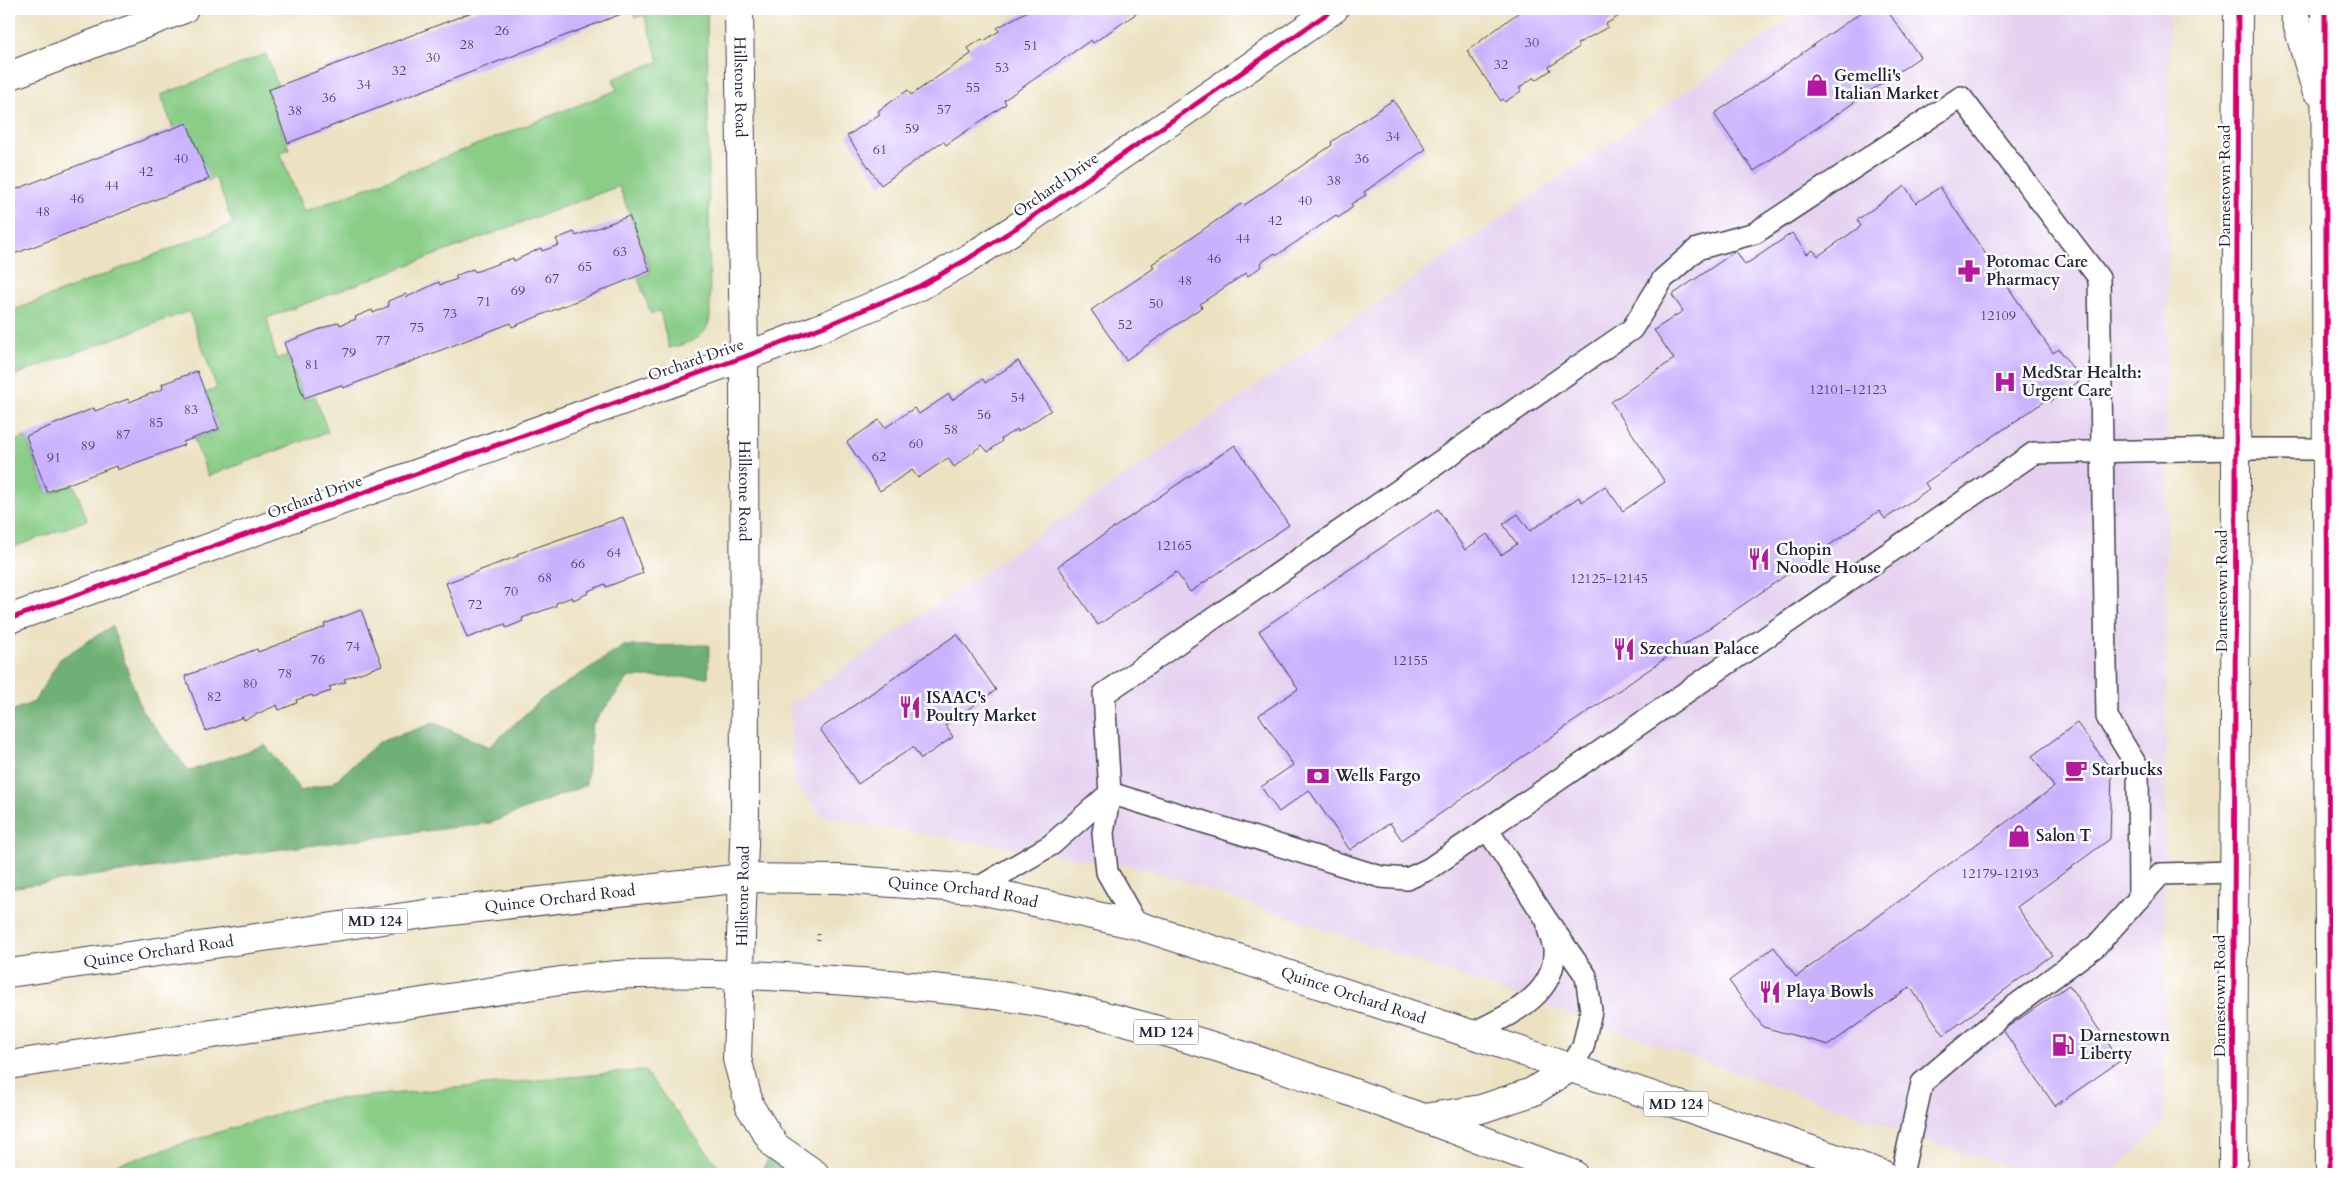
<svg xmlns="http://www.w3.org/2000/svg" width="2348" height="1183" viewBox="0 0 2348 1183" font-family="Cardo,serif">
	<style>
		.built { fill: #e6d2f0 }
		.green { fill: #89cd87; stroke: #567861 }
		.forest { fill: #6eb074; stroke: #486958 }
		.building { fill: #cab1fe }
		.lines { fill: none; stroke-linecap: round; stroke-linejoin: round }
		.service-casing { stroke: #403f4f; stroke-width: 24 }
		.minor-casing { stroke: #403f4f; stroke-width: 30 }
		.primary-casing { stroke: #403f4f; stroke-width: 30 }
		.path { stroke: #403f4f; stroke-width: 3; stroke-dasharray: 1 4; stroke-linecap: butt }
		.service { stroke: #fff; stroke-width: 21 }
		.minor { stroke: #fff; stroke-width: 28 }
		.primary { stroke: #fff; stroke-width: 28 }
		.cycleway-casing { stroke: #fff; stroke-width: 8 }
		.cycleway { stroke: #d6006c; stroke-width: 5 }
		.labels { text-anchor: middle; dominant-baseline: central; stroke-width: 5; stroke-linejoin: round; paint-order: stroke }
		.number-label { font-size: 14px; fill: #4c466c }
		.shield { fill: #fff; stroke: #646476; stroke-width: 1 }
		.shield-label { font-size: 15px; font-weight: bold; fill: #22223b }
		.poi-label { font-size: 16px; font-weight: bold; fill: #22223b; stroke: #fff; text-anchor: start }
		.street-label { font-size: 16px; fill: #22223b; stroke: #fff }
	</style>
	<rect width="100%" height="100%" fill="#fff"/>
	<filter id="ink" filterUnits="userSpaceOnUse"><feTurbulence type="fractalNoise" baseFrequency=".02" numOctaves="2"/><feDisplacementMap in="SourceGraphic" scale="10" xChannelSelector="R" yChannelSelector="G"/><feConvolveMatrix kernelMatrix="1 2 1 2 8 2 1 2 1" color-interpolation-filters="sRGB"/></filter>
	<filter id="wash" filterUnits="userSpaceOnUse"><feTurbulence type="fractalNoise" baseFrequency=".0096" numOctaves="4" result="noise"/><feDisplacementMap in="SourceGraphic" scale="20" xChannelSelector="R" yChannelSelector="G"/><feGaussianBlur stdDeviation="1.12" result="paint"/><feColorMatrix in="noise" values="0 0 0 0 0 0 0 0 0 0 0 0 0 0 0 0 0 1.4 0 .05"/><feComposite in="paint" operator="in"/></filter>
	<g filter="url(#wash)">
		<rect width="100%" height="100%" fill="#ece2c2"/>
		<polygon class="built" points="1806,9 2169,9 2164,1124 2111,1174 2040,1174 1969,1155 1682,1053 1152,870 826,818 794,784 789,706"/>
		<g class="green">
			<path d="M631,9H707L710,316C708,338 688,344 669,348L660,311L651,314L638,278L651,272L619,186L267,318L276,359L287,355L304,400L315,396L328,432L208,476L194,439L219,429L205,393L217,388L189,311L9,377V312L233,224L216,178L208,181L186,127L174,131L161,95L266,54L280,91L268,95L289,149L280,153L304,212L617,90L613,79L659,61L644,15L635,18Z"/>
			<polygon points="26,437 47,494 74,484 87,520 9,549 9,443"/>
			<polygon points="644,1070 724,1174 87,1174 317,1101"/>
		</g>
		<g class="forest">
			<polygon points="112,626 142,711 189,771 265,745 301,791 333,783 379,742 434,723 489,747 543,698 624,646 709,645 708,677 629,677 592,725 586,785 490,823 282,849 9,888 9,712 34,702 60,659"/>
			<polygon points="775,1146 815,1174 760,1174"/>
		</g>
		<g id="blocks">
			<g class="building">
				<polygon points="480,9 634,9 288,143 268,90"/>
				<polygon points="1031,9 1143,9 1093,43 1091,40 1004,100 1006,104 946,145 943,141 881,185 847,136 880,114 878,111 908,90 911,95 971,54 968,48 982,39 984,41 999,31 997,28"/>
				<polygon points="1523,9 1634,9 1623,16 1622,14 1606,24 1608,27 1577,44 1579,47 1549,67 1551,70 1536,80 1534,77 1519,88 1521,91 1505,102 1503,99 1501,101 1467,51"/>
				<polygon points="1866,9 1886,9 1920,57 1754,171 1714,114"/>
				<polygon points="1393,100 1426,149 1364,192 1366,195 1351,204 1353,207 1338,218 1336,215 1277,255 1275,253 1260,263 1262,266 1248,276 1246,273 1200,304 1202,307 1126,360 1091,310 1154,268 1152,264 1241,204 1243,206 1274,185 1332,145 1331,142"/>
				<polygon points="187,123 209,179 9,256 9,192"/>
				<polygon points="1905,186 1916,203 1940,187 2053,353 2059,349 2081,380 2050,402 2048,399 1925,483 1929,489 1885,519 1879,511 1402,840 1390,823 1350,850 1309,790 1279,812 1261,787 1293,765 1259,715 1298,689 1259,631 1438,509 1465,550 1487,534 1501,555 1517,544 1503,524 1518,514 1530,531 1579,497 1582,502 1605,486 1623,511 1665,482 1611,402 1674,359 1654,330 1683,311 1672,295 1736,251 1745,265 1792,233 1807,254 1813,250 1818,256 1861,226 1857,220"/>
				<polygon points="629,216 650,271 512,327 511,323 343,388 341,385 304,398 284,343 339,322 340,325 356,319 355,317 372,310 373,313 389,306 388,301 406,294 407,297 439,282 440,285 457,279 455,276 473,269 475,272 513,258 514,261 541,248 542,251 559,245 556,239 574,232 576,236"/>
				<polygon points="1018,361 1051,410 1018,432 1017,429 1001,439 1002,441 988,452 982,445 954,467 948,458 918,478 912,470 880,491 847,442 879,420 885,428 914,408 919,414 949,394 952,400 983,379 985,383"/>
				<polygon points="197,371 219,429 183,442 184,445 117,470 116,466 47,492 26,436 94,408 95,411 128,399 129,402 163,389 162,384"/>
				<polygon points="1235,445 1289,525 1190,592 1176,572 1098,625 1058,566"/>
				<polygon points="623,517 643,573 606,587 605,584 588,591 589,593 573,600 572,597 556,603 556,606 522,618 523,621 506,628 505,624 467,638 446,583 518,556 517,554"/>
				<polygon points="361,610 382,665 344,679 346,682 329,687 331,691 313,697 312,695 296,700 297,703 279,710 277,705 244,720 243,717 206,731 185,676 257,649 258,652 325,627 324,624"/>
				<polygon points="957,634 996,690 945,725 953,737 921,759 913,747 858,784 820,729"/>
				<polygon points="2077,723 2112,771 2110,839 2017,907 2052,955 1944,1035 1910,987 1829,1045 1763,1027 1729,981 1774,947 1796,977 2054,787 2032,756"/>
				<polygon points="2069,985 2120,1061 2055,1106 2003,1030"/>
			</g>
		</g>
	</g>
	<g filter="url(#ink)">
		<use href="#blocks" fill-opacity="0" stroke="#403f4f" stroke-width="1"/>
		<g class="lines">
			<defs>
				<g id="service">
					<polyline points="1110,793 1381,877 1407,879 1429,869 2034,453 2236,449 2339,449"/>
					<polyline points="1487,829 1546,919 1586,976 1591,1011 1583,1047 1571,1067"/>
					<polyline points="976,889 1051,845 1110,793"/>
					<polyline points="1137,925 1107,872 1103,833 1110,793 1104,694 1632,329 1663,279 1697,249 1755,233 1961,97 2099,278 2107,717 2138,768 2139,898"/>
					<path d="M1471,1034C1506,1016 1557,997 1554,949C1553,942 1549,934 1548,927"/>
					<polyline points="1902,1174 1922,1083 2005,1013 2096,946 2161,874 2233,872"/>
				</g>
				<g id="minor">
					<path id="s1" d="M739,9L744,357L745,812L737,1059L750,1107L775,1146L815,1174"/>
					<polyline points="9,76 184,9"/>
					<polyline points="9,619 744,357 830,324 920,286 966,260 1016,228 1334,9"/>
				</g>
				<g id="primary">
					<polyline points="2293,9 2316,90"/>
					<polyline points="2325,9 2330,1174"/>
					<path id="s2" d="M9,973L425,914L743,878L838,879L976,889L1137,925L1471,1034L1882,1174"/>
					<path d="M9,1065L560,981C586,979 613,974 639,974C717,972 795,977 874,983C956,989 1038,998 1117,1019C1272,1059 1423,1118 1573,1174"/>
					<polyline points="1424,1118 1481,1109 1532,1092 1571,1067"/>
					<polyline points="2233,1174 2238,9"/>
				</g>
			</defs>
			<use href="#service" class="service-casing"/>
			<use href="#minor" class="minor-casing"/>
			<use href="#primary" class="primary-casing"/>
			<polyline class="path" points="818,934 818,944"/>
			<use href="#service" class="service"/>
			<use href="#minor" class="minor"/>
			<use href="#primary" class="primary"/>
			<defs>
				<g id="cycleway">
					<polyline points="2325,9 2330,1174"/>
					<polyline points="9,619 744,357 830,324 920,286 966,260 1016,228 1334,9"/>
					<polyline points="2233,1174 2238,9"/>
				</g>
			</defs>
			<use href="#cycleway" class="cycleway-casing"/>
			<use href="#cycleway" class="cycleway"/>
		</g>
	</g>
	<defs>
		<symbol id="shop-bare" viewBox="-9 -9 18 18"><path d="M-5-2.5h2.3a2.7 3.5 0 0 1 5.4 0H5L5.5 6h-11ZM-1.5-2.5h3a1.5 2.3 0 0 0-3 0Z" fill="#b5179e" stroke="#fff" stroke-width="2.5" paint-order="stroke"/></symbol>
		<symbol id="pharmacy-bare" viewBox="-9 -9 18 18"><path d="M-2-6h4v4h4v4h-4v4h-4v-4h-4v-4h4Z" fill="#b5179e" stroke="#fff" stroke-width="2.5" paint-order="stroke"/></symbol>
		<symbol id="hospital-bare" viewBox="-9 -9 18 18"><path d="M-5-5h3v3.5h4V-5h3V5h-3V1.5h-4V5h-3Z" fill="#b5179e" stroke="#fff" stroke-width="2.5" paint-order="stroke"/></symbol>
		<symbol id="restaurant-bare" viewBox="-9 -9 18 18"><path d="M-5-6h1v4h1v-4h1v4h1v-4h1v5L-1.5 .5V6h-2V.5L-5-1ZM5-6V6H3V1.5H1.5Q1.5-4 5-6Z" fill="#b5179e" stroke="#fff" stroke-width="2.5" paint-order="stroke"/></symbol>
		<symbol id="cafe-bare" viewBox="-9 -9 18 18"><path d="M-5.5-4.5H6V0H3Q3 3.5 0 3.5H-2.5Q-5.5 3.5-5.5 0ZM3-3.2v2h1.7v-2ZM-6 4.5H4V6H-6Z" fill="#b5179e" stroke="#fff" stroke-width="2.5" paint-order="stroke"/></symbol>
		<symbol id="bank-bare" viewBox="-9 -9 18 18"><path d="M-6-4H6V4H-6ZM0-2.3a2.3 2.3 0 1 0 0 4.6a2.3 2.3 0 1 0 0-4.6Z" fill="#b5179e" stroke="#fff" stroke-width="2.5" paint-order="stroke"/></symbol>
		<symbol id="fuel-bare" viewBox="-9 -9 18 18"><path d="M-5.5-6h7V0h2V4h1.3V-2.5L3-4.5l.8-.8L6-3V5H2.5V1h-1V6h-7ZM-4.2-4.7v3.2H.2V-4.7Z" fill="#b5179e" stroke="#fff" stroke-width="2.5" paint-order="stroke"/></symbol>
	</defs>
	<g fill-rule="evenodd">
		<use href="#shop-bare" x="1801" y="69" width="32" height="32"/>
		<use href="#pharmacy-bare" x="1953" y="255" width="32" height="32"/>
		<use href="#hospital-bare" x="1989" y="366" width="32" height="32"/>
		<use href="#restaurant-bare" x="1743" y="543" width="32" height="32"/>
		<use href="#restaurant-bare" x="1608" y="633" width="32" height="32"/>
		<use href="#restaurant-bare" x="894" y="691" width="32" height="32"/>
		<use href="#cafe-bare" x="2060" y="754" width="32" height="32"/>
		<use href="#bank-bare" x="1302" y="760" width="32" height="32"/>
		<use href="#shop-bare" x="2003" y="820" width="32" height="32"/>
		<use href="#restaurant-bare" x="1754" y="976" width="32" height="32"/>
		<use href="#fuel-bare" x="2047" y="1029" width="32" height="32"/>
	</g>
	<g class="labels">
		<g class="number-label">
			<text x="502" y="30">26</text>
			<text x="1532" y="42">30</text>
			<text x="467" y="44">28</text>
			<text x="1031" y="45">51</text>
			<text x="433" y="57">30</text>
			<text x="1501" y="64">32</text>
			<text x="1002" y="67">53</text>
			<text x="399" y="70">32</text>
			<text x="364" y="84">34</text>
			<text x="973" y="87">55</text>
			<text x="329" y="97">36</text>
			<text x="944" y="109">57</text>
			<text x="295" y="110">38</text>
			<text x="912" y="128">59</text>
			<text x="1393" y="136">34</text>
			<text x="880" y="149">61</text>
			<text x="181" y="158">40</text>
			<text x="1362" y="158">36</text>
			<text x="146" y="171">42</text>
			<text x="1334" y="180">38</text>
			<text x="112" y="185">44</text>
			<text x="77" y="198">46</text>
			<text x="1305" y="200">40</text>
			<text x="43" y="211">48</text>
			<text x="1275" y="220">42</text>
			<text x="1243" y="238">44</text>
			<text x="620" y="251">63</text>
			<text x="1214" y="258">46</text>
			<text x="585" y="266">65</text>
			<text x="552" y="278">67</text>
			<text x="1185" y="280">48</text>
			<text x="518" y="290">69</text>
			<text x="484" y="301">71</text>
			<text x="1156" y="303">50</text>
			<text x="450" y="313">73</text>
			<text x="1998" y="315">12109</text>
			<text x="1125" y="324">52</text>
			<text x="417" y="327">75</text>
			<text x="383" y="340">77</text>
			<text x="349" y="352">79</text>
			<text x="312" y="364">81</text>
			<text x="1848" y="389">12101-12123</text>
			<text x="1018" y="397">54</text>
			<text x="191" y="409">83</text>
			<text x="984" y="414">56</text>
			<text x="156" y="422">85</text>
			<text x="951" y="429">58</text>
			<text x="123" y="434">87</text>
			<text x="916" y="443">60</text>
			<text x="88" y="445">89</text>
			<text x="879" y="456">62</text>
			<text x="54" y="457">91</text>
			<text x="1174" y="545">12165</text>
			<text x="614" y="552">64</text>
			<text x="578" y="563">66</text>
			<text x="545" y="577">68</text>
			<text x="1609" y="578">12125-12145</text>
			<text x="511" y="591">70</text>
			<text x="475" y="604">72</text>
			<text x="353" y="646">74</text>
			<text x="318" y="659">76</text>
			<text x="1410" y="660">12155</text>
			<text x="285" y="673">78</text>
			<text x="250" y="683">80</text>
			<text x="214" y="696">82</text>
			<text x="2000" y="873">12179-12193</text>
		</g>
		<g class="shield">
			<rect x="342.5" y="908.5" width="65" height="25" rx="4"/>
			<rect x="1133.5" y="1019.5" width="65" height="25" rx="4"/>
			<rect x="1643.5" y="1091.5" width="65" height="25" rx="4"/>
		</g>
		<g class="shield-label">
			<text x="375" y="921">MD 124</text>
			<text x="1166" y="1032">MD 124</text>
			<text x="1676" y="1104">MD 124</text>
		</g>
		<g class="poi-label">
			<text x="1834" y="76">Gemelli's<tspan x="1834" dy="18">Italian Market</tspan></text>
			<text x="1986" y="262">Potomac Care<tspan x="1986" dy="18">Pharmacy</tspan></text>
			<text x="2022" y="373">MedStar Health:<tspan x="2022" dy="18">Urgent Care</tspan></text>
			<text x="1776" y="550">Chopin<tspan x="1776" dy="18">Noodle House</tspan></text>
			<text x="1640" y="649">Szechuan Palace</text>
			<text x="926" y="698">ISAAC's<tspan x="926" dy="18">Poultry Market</tspan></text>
			<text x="2092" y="770">Starbucks</text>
			<text x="1335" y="776">Wells Fargo</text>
			<text x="2036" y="836">Salon T</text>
			<text x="1786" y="992">Playa Bowls</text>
			<text x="2080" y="1036">Darnestown<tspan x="2080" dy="18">Liberty</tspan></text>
		</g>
		<g class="street-label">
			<text stroke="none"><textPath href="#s1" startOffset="78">Hillstone Road</textPath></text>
			<text transform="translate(1056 185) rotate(-35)">Orchard Drive</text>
			<text transform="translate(2225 186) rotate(-90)">Darnestown Road</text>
			<text transform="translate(696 360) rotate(-19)">Orchard Drive</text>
			<text stroke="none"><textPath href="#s1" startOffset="482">Hillstone Road</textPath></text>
			<text transform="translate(315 497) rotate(-20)">Orchard Drive</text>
			<text transform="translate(2222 591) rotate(-90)">Darnestown Road</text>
			<text stroke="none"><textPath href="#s2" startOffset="961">Quince Orchard Road</textPath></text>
			<text transform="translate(743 896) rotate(-89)">Hillstone Road</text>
			<text stroke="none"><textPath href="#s2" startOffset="556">Quince Orchard Road</textPath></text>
			<text stroke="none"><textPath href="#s2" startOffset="151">Quince Orchard Road</textPath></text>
			<text stroke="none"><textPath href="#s2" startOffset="1366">Quince Orchard Road</textPath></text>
			<text transform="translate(2220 996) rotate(-90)">Darnestown Road</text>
		</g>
	</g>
	<rect width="2348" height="1183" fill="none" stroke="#fff" stroke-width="30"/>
</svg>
